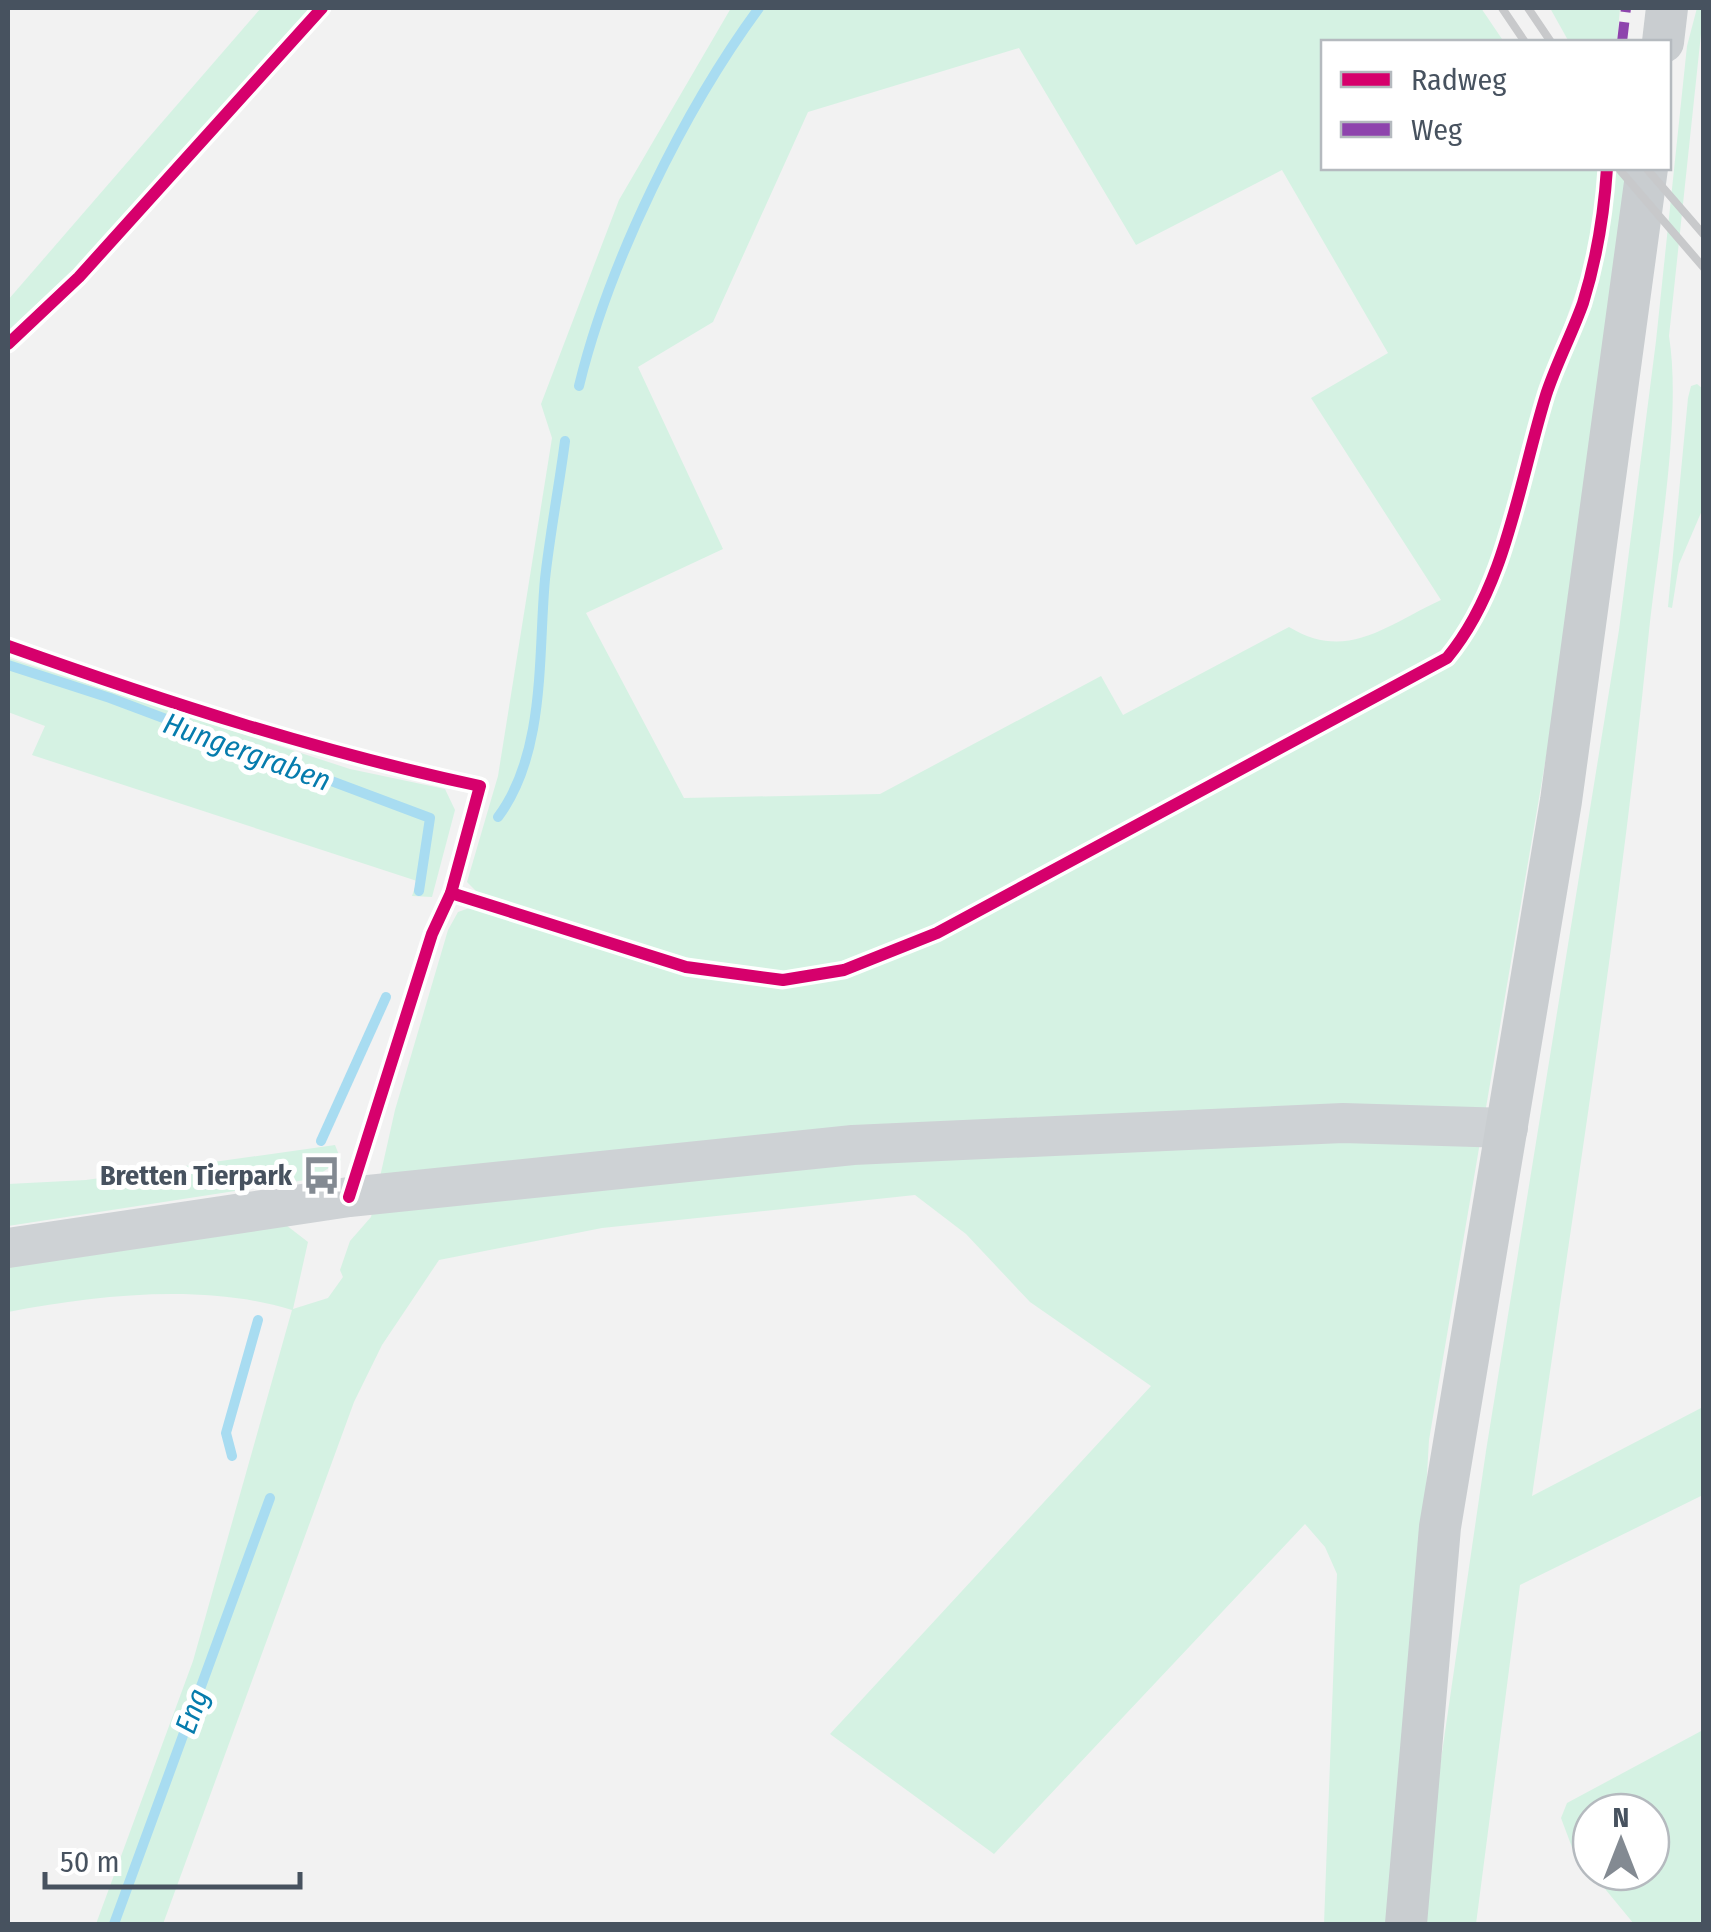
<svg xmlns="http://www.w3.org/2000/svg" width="1711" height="1932" viewBox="0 0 1711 1932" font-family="'Fira Sans Condensed',sans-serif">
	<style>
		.green { fill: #d5f2e3; fill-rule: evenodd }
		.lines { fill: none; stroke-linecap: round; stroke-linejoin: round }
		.stream { stroke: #a8dcf1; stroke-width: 10 }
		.secondary { stroke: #ced2d5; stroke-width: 40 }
		.primary { stroke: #c9cdd0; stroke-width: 42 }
		.rail { stroke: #c8c9cb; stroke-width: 8 }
		.quiet { stroke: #8e44ad; stroke-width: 10; stroke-dasharray: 20 10; stroke-linecap: butt }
		.cycleway-casing { stroke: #fff; stroke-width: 19 }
		.cycleway { stroke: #d6006c; stroke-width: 12 }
		.labels { text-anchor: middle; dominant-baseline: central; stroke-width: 10; stroke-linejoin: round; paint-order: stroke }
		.poi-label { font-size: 28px; font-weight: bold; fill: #47525f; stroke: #fff; text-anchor: end }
		.water-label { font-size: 30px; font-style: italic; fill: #067cad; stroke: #fff }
	</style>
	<rect width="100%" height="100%" fill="#f2f2f2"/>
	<g class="green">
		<polygon points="261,8 322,8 79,277 8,333 8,300"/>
		<path d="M731,8H1481L1504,42H1324V168H1598C1607,246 1559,312 1550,384L1595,262L1607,168H1647L1429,1440L1401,1924H1324L1337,1574L1325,1547L1305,1524L994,1854L830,1734L1151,1386L1030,1302L966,1234L915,1195L602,1228L439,1260L382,1345L354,1402L163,1924H96L193,1661L292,1310C204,1283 98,1295 8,1312V1261L286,1225L308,1242L293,1309L328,1298L343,1277L340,1270L350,1241L371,1217L395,1110L448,930L458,912L472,907L514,920L510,905L478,893L467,882L498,776L552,438L541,404L619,200ZM1019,48L1136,245L1282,170L1388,353L1311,398L1441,600C1385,626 1347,662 1289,627L1123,715L1101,676L880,794L684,798L586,613L723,549L638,367L713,322L808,112Z"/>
		<polygon points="1550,8 1620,8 1617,42 1569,42"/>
		<path d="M1697,8H1703V15L1669,336C1682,418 1658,546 1649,631C1620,920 1573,1208 1532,1496L1703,1407V1495L1520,1585L1476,1924H1417L1486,1451L1619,630L1656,341L1687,46Z"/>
		<polygon points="1697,384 1703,389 1703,508 1679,564 1672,608 1668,607 1688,398 1691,386"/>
		<polygon points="8,658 350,769 445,789 455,810 432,897 412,896 417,881 32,755 45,726 8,712"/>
		<polygon points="335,1145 341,1160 312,1179 8,1226 8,1184 86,1180"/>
		<path d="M1703,1730V1924H1634L1573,1850L1561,1818L1567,1803ZM1591,1812H1651V1872H1591Z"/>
	</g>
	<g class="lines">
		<g class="stream">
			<path d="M579,386C609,262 684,110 759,8"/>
			<polyline points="8,665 110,698 430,818 419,891"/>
			<path d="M498,817C546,753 538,655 545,579C550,533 559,487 565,441"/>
			<polyline points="321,1141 386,997"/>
			<polyline points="232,1456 226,1433 258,1320"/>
			<polyline points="114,1924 270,1498"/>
		</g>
		<polyline class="secondary" points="8,1248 349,1197 853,1145 1343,1123 1508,1128"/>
		<g class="primary">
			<polyline points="1663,42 1667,8"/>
			<polyline points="1406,1924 1440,1527 1561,801 1647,168"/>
		</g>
		<g class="rail">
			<polyline points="1502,8 1525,42"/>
			<polyline points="1528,8 1551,42"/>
			<polyline points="1618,168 1704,268"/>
			<polyline points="1646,168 1704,235"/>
		</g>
		<polyline class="quiet" points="1622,42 1626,8"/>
		<defs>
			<g id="cycleway">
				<polyline points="8,344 79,277 322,8"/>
				<path d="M8,646C163,701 319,752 480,786L451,893L432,934L349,1197"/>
				<path d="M451,893L686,967L783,980L844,970L937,933L1447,658C1506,587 1519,482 1546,395C1556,364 1572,334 1583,303C1597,258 1604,214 1607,168"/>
			</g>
		</defs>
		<use href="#cycleway" class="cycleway-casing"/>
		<use href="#cycleway" class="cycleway"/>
	</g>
	<defs>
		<symbol id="bus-bare" viewBox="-9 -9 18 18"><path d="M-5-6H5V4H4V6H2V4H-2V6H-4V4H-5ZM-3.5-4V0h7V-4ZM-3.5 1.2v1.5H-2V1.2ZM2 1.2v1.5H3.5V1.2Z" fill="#838a92" stroke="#fff" stroke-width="2.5" paint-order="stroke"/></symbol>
	</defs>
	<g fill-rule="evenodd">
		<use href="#bus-bare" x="294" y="1148" width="55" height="55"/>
	</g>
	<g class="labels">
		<g class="poi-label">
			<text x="292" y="1175">Bretten Tierpark</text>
		</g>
		<g class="water-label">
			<text transform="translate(247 752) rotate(20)">Hungergraben</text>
			<text transform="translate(192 1711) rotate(-70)">Eng</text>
		</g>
	</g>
	<rect width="1711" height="1932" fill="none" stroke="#47525f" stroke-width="20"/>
	<rect x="1321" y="40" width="350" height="130" fill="#ffffff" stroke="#b5babf" stroke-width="2.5"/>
	<rect x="1341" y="72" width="50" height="15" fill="#d6006c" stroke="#b5babf" stroke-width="2.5"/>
	<text x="1411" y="90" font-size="30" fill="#47525f">Radweg</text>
	<rect x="1341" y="122" width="50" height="15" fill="#8e44ad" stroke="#b5babf" stroke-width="2.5"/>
	<text x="1411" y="140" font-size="30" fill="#47525f">Weg</text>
	<g transform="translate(1621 1842)"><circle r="48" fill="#ffffff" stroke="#b5babf" stroke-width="2.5"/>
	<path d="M0-8L18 38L0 25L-18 38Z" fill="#838a92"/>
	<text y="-15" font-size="28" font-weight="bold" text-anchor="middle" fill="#47525f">N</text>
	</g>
	<path d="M45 1872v15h255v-15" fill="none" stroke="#47525f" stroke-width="5"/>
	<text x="60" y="1872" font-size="30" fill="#47525f" stroke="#ffffff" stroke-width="8" paint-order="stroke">50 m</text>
</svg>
